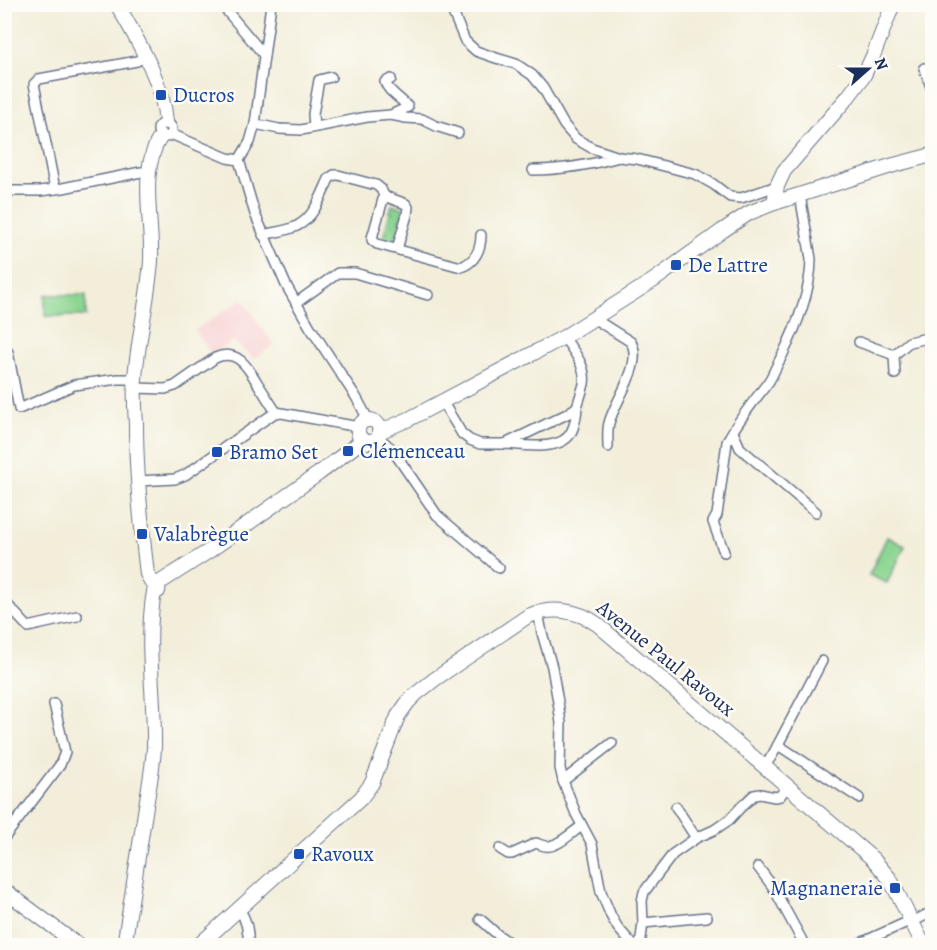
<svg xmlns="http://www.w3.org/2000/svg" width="937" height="950" viewBox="0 0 937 950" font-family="Alegreya,serif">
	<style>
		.built { fill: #f7cfd0 }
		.grass { fill: url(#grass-dots); stroke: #548278; stroke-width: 1.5 }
		.pitch { fill: #8dd692; stroke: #548278; stroke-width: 1.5 }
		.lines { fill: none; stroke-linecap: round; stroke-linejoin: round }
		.street-casing { stroke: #677289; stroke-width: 12 }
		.secondary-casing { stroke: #677289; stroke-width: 16 }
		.street { stroke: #fff; stroke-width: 9 }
		.secondary { stroke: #fff; stroke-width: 14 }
		.transit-dot { fill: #1a4fb4; stroke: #fdfcf7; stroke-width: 2 }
		.labels { text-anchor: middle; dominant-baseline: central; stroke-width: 5; stroke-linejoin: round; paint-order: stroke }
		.transit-label { font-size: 21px; fill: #164399; stroke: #fdfcf7; text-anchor: start }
		.street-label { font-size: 21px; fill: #1b2f5e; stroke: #fdfcf7 }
	</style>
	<defs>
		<pattern id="grass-dots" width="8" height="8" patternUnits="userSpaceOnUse" patternTransform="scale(1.5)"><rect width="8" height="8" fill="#8dd692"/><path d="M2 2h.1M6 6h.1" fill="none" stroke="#79b880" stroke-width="1.8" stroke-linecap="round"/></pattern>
	</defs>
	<rect width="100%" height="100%" fill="#fdfcf7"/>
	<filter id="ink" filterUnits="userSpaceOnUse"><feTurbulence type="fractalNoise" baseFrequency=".0167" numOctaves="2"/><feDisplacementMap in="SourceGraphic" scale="12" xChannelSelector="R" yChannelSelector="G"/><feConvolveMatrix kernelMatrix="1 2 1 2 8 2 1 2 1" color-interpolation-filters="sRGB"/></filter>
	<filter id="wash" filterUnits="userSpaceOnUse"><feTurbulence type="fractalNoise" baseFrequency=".008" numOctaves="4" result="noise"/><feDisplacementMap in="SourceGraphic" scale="24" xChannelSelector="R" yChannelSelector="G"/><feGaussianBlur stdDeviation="1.35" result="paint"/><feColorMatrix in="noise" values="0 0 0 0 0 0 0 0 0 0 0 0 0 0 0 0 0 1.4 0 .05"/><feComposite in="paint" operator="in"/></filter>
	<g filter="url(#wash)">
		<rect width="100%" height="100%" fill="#f3eeda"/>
		<polygon class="built" points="242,299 274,345 254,359 233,341 212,355 195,330"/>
		<polygon class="grass" points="392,205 404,208 394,245 382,241"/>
		<g class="pitch">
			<rect x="45" y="295" width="41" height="21"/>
			<polygon points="887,537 905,546 887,583 869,575"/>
		</g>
	</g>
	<g filter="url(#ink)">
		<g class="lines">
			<defs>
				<g id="street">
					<polyline points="221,4 264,55"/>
					<polyline points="454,4 454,15 465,41 476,51 496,58 516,64 532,75 543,88 564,125 576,139 592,148 619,157 637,159 695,174 713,184 730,197 741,198 777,186"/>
					<polyline points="924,68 932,89"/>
					<path d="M391,115L408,107C401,98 388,92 385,82L391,79"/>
					<circle cx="165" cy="130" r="7"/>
					<polyline points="255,124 279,129 301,130 367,117 391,115 406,118 422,119 436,126 458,133"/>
					<polyline points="314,127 313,114 319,80 331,77"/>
					<polyline points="171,134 227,158 239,160"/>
					<polyline points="239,160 255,214 286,285 310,327 356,397 369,421"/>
					<polyline points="239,160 250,142 255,124 271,4"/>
					<path d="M533,170C563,170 590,165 619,157"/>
					<polyline points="55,189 34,84 39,79 137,61 145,56"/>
					<polyline points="4,191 40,191 63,188 141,172 149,172"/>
					<polyline points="384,196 406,204 408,207 407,215 397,249"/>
					<path d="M263,235C274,232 287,231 297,226C314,218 321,196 329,179L334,175H338L376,185L381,189L384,196L372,238V240L377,244L461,267C475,262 481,249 481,235"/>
					<polyline points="296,303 338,273 355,273 428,295"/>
					<path d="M593,318L631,342C644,364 615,400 609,423C607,430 608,439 608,447"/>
					<polyline points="859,342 894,355 909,342 932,337"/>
					<polyline points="8,352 19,409 74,385 118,379 135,379"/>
					<polyline points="894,355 895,374"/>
					<path d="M135,388L165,389L175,386L215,358C237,348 248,367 258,384C264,393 270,403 276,412"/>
					<path d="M442,401L462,434L470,440L480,444H505L567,414L577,407C579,400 582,392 584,384C587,366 573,351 564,337"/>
					<polyline points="733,432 740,448 816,512"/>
					<polyline points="377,438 385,443 392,449 437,515 499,568"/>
					<path d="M505,444C517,445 527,446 539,446C568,445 575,435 577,407"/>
					<polyline points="138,481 175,479 185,475 276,412 359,427"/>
					<path d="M724,552L713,522L717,515L727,442C736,422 756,399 769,381C774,373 777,364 782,356C796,327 811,292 811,259L800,195"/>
					<polyline points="4,601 28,627 77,616"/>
					<polyline points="538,612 542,633 552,667 558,702 561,723 560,768 563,781 576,814 592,844 601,892 611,916 618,928 632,944 635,946"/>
					<polyline points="778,745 859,798"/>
					<polyline points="765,766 773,754 822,661"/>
					<polyline points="563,781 612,743"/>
					<polyline points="676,807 696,838"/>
					<polyline points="4,838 60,765 65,752 54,704"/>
					<path d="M500,849L508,854H512L536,843C539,844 543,846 546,846C557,848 572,832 582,826"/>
					<polyline points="758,867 773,887 805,946"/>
					<path d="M239,909C247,920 249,932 248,946"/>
					<polyline points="480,919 498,935 514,946"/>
					<polyline points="643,923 707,917"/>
					<polyline points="640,946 643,923 642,901 644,892 673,854 696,838 714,830 729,820 741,807 754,795 760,794 775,797 780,796 788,785"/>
					<polyline points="854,946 905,923 918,919 932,912"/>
				</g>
				<g id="secondary">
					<path d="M117,4C137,40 163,81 166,122"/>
					<polyline points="774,203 777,186 784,171 848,97 863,77 873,56 893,4"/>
					<circle cx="369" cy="431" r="11"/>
					<polyline points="379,432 409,419 564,337 654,280 722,231 749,213 774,203 894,165 932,155"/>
					<path d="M151,581L147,574C141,524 136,474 136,424C135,409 134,393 135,378C138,339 148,300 151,261C153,221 138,170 161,136"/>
					<polyline points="154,592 158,591 159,583 209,551 318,474 363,440"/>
					<polyline points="4,890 79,946"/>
					<path d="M124,946C131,899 139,853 146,806C149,787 153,767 154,747C155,696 145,642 154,592"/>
					<path d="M198,946L361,798L372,783L398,716L408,702L416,694L435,679L528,616C551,607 576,609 597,624L873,859L890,879L924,946"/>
				</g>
			</defs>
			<use href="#street" class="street-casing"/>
			<use href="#secondary" class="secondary-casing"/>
			<use href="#street" class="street"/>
			<use href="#secondary" class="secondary"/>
		</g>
	</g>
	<g class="transit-dot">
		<rect x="155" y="89" width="12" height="12" rx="3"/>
		<rect x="670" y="259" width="12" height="12" rx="3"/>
		<rect x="342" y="445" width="12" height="12" rx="3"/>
		<rect x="211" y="446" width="12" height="12" rx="3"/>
		<rect x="136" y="528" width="12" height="12" rx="3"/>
		<rect x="293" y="848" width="12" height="12" rx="3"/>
		<rect x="889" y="882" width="12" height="12" rx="3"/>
	</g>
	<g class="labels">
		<g class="transit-label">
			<text x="173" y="95">Ducros</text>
			<text x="688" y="265">De Lattre</text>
			<text x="360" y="451">Clémenceau</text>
			<text x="229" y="452">Bramo Set</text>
			<text x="154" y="534">Valabrègue</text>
			<text x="311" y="854">Ravoux</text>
			<text x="883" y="888" text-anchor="end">Magnaneraie</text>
		</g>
		<g class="street-label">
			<text transform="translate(666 658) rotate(39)">Avenue Paul Ravoux</text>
		</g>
	</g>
	<rect width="937" height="950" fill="none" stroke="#fdfcf7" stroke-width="24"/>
	<g transform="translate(868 69) rotate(69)" stroke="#fdfcf7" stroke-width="4.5" paint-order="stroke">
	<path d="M0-4.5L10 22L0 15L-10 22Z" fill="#1b2f5e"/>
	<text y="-9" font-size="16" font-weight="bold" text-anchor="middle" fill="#1b2f5e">N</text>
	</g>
</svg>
